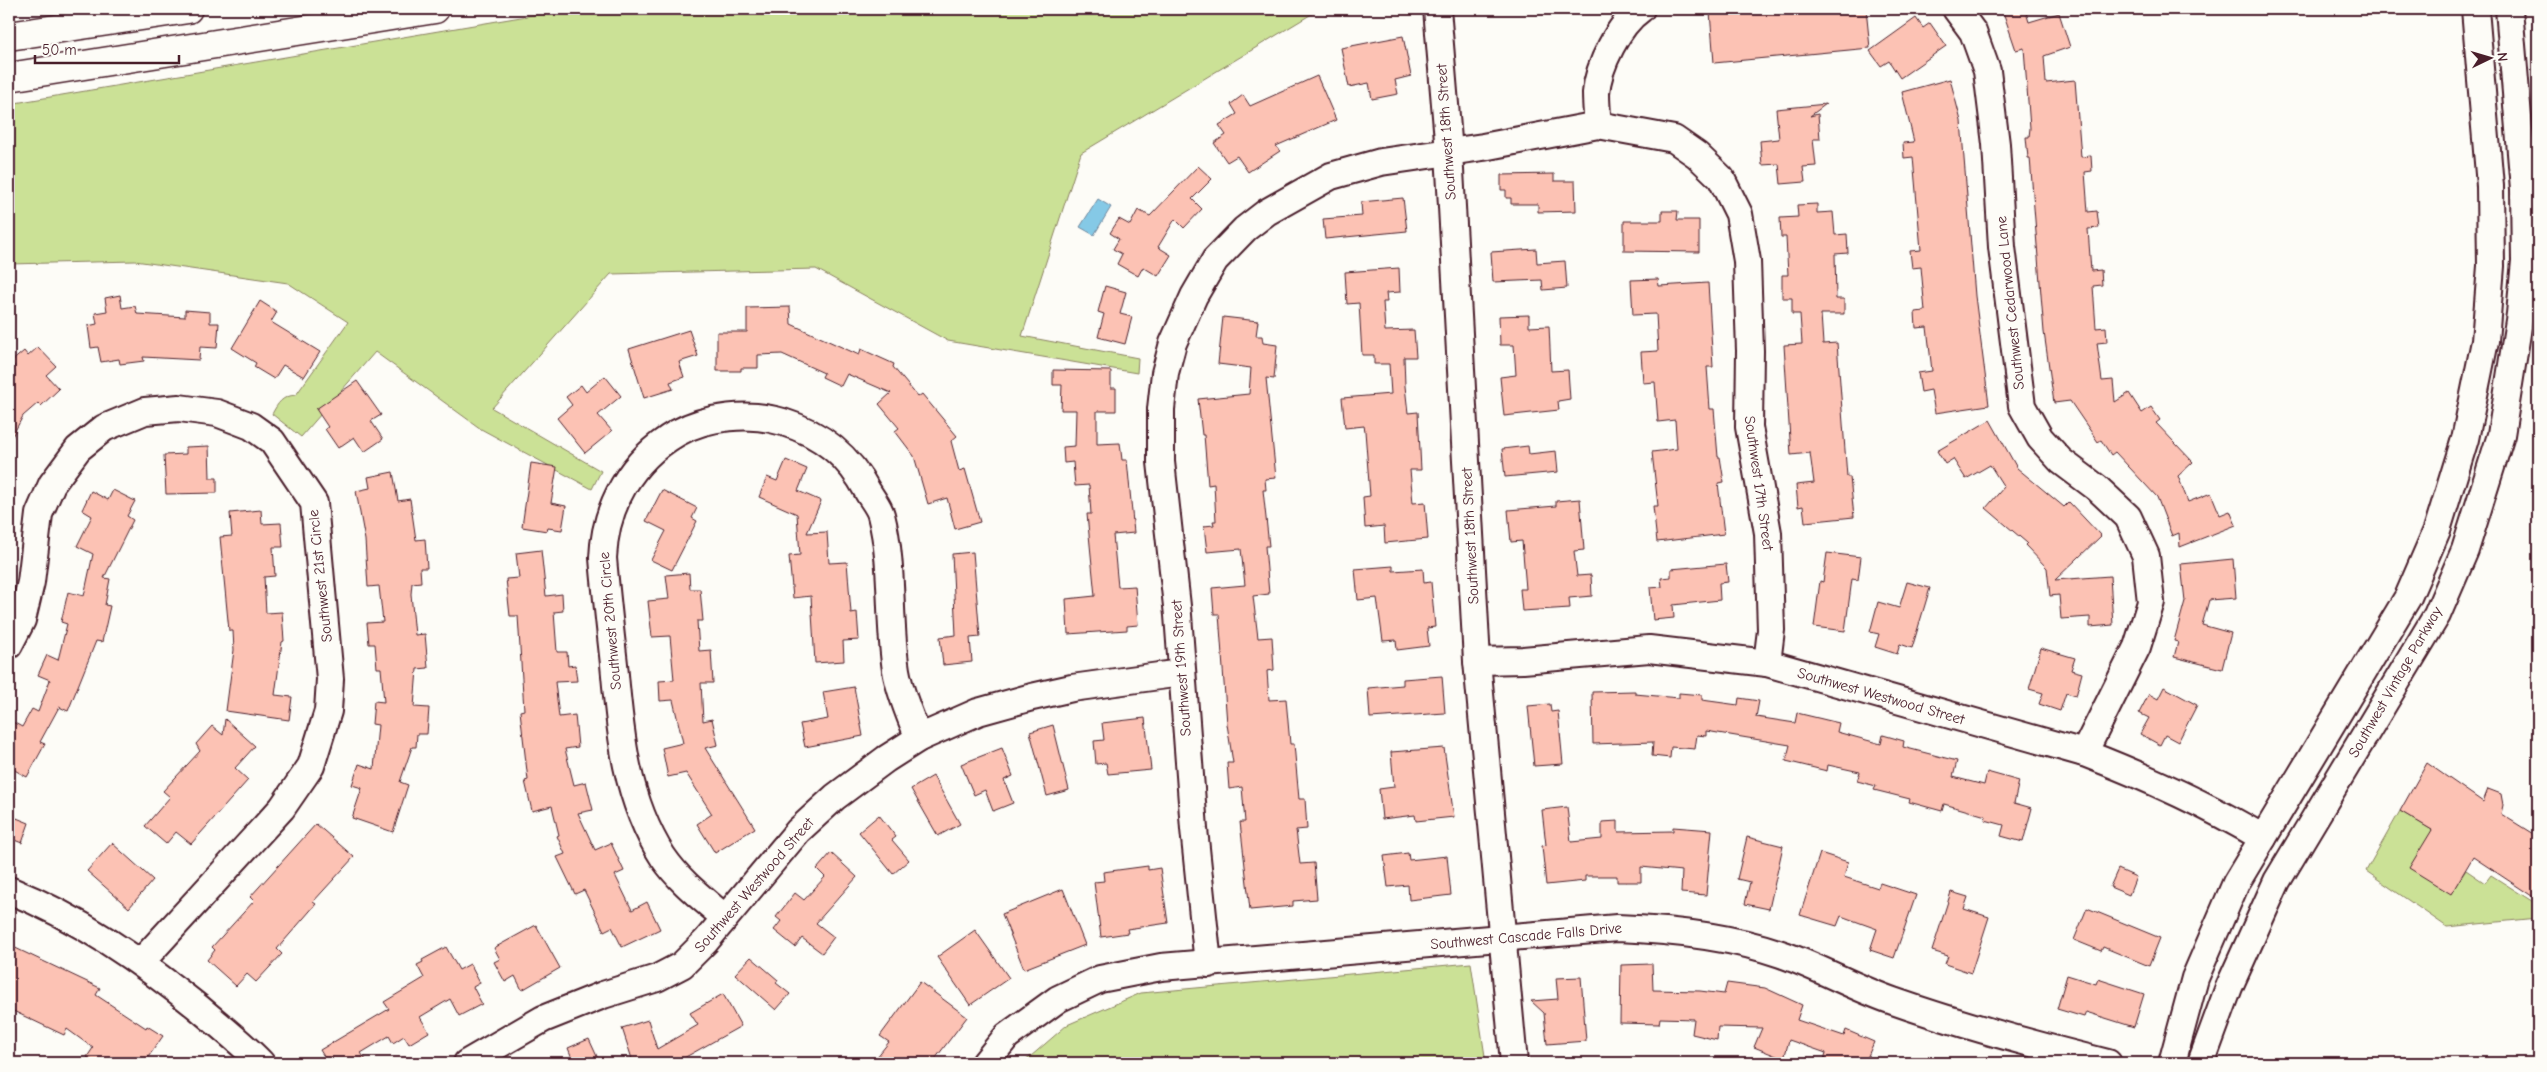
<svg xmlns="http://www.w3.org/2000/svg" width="2547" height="1072" viewBox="0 0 2547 1072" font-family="'Comic Neue',sans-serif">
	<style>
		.green { fill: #cbe196; stroke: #8a8060 }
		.water { fill: #85c9e6; stroke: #6d859b }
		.building { fill: #fcc2b4; stroke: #4a1f2b }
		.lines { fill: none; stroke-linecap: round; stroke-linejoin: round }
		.minor-casing { stroke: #4a1f2b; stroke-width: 30 }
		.major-casing { stroke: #4a1f2b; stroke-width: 31 }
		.minor { stroke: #fdfcf7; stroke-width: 26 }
		.major { stroke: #fdfcf7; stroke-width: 28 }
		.labels { text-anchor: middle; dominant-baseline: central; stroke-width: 4; stroke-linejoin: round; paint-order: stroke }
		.street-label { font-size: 15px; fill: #4a1f2b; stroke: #fdfcf7 }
	</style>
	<rect width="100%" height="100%" fill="#fdfcf7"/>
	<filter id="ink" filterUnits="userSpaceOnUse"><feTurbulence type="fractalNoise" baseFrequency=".02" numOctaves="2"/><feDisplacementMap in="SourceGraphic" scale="10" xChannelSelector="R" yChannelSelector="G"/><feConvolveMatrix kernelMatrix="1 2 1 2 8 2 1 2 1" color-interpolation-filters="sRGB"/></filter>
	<g filter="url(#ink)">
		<g class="green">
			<path d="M568,9H1320L1081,153L1022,336L1138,358L1137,373L948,341L816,269L611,274L492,408L601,471L592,489L481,429L375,352L301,437L272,414C278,403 282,396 296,395L348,322L288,283L135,261L9,264V104Z"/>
			<polygon points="2400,811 2432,830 2451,893 2466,870 2485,883 2491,875 2538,905 2538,918 2447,927 2366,871"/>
			<polygon points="1471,963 1486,1063 1023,1063 1067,1025 1141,993"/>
		</g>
		<polygon class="water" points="1098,199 1111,207 1094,235 1080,227"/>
		<g class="building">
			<polygon points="1749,9 1866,9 1870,48 1714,63 1710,12"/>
			<polygon points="2002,9 2025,9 2029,22 2059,13 2070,47 2044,56 2046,83 2075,80 2081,157 2091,156 2092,171 2085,172 2088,212 2097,211 2099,228 2088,229 2091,271 2101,270 2102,285 2093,286 2096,328 2106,327 2107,342 2097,343 2102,381 2113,380 2115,402 2129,393 2142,413 2151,407 2160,420 2156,423 2193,462 2178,476 2188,502 2211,493 2220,515 2230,511 2236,525 2180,547 2179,533 2172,536 2157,497 2115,452 2111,455 2101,440 2098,442 2070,401 2054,403 2044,332 2030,158 2028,158 2026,137 2029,137 2030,128 2024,48 2016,50"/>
			<polygon points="1916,18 1923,28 1930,23 1946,46 1900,78 1889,61 1881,66 1870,51"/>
			<polygon points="1403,36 1411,76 1395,80 1398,94 1372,99 1369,83 1349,87 1341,48"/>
			<polygon points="1317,76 1336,120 1276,146 1280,151 1248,172 1237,156 1227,162 1214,143 1226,135 1219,125 1237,114 1231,104 1243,95 1250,106"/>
			<polygon points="1950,79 1961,121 1975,296 1989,405 1935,413 1931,390 1921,392 1918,373 1932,371 1927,327 1916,328 1915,312 1925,311 1921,267 1912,268 1910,251 1921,250 1913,157 1904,158 1903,143 1914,142 1902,92"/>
			<polygon points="1826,104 1810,116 1818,114 1820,139 1813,139 1816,166 1803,167 1805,182 1781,184 1779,164 1762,165 1760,141 1779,139 1776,109"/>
			<polygon points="1198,166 1212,179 1192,199 1202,209 1184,228 1175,219 1158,247 1171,255 1158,276 1143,267 1138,276 1117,264 1122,254 1113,249 1119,239 1110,233 1119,219 1130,225 1138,210 1150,216"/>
			<polygon points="1554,174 1554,181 1575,181 1576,211 1538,212 1538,204 1511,204 1511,198 1506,198 1506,190 1501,190 1501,175"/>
			<polygon points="1403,198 1407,231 1325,239 1323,219 1362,216 1361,202"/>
			<polygon points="1817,204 1817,213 1833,212 1835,235 1847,234 1848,253 1835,254 1836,299 1844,299 1844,314 1821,314 1823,344 1837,343 1847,477 1850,477 1854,517 1805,522 1803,506 1798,507 1796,485 1814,483 1810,453 1791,455 1784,345 1802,344 1800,314 1792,314 1792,298 1782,298 1782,275 1788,275 1786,237 1781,237 1780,218 1798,217 1797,205"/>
			<polygon points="1662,211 1678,211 1677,220 1699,220 1699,252 1624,251 1624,221 1662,221"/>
			<polygon points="1536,249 1537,263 1565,261 1567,288 1543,290 1542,280 1493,282 1491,252"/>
			<polygon points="1399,268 1400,292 1386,293 1387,302 1383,302 1385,331 1414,330 1416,357 1404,357 1405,386 1408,413 1418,412 1421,470 1410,470 1413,503 1425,502 1428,539 1385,543 1384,526 1365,528 1363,497 1370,496 1365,431 1364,426 1345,428 1342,398 1391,394 1389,364 1374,364 1374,355 1362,355 1359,303 1347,304 1345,272"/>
			<polygon points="1658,279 1659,286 1708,283 1713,367 1707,367 1710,409 1714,409 1718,457 1720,457 1724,482 1718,483 1724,534 1657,542 1653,506 1658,506 1652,452 1677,449 1675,420 1658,422 1655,382 1643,383 1641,352 1658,351 1656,314 1633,315 1631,280"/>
			<polygon points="1105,286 1126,292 1120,314 1132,317 1125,344 1098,337 1104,314 1098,312"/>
			<polygon points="120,295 122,308 135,306 137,314 185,317 185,310 210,312 210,323 219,323 217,348 200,347 199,360 143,357 144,361 120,364 119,359 101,362 98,347 91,348 88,326 97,324 95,313 107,311 105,298"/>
			<polygon points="260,301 277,312 271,322 320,352 304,377 283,365 274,379 254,367 256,363 232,348"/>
			<polygon points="790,307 791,324 859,355 861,349 894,364 893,367 918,397 922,394 957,436 951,441 959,471 965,469 980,522 955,529 947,498 928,504 914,456 895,431 899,428 879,404 891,393 847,374 841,386 822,377 824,373 782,354 758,355 758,368 741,368 741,371 717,371 717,332 747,332 747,308"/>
			<polygon points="1529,315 1529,327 1549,326 1551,371 1568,370 1570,399 1558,401 1559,410 1504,416 1500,377 1516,375 1514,345 1500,345 1499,316"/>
			<polygon points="1223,317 1258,321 1256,336 1262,336 1263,343 1277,345 1274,379 1266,378 1276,478 1265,479 1266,490 1263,490 1269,546 1265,546 1269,594 1253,596 1258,638 1272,637 1274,670 1267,671 1269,700 1286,699 1290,744 1294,744 1299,799 1305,799 1307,829 1296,830 1300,864 1314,863 1317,899 1293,901 1293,906 1250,910 1240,822 1245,822 1242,787 1229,789 1227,763 1233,763 1227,724 1219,614 1214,614 1212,588 1245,585 1241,549 1207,552 1204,526 1214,525 1213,521 1216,521 1214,484 1208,485 1204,435 1202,435 1198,399 1249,394 1251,368 1218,364"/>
			<polygon points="689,330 698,356 679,362 684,377 670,382 673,389 644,398 629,349"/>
			<polygon points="38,347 56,366 46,375 59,389 41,406 38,403 23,416 9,442 9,371 15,366 11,362 24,351 28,356"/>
			<polygon points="1053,370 1111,371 1111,388 1116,388 1116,411 1097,411 1097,444 1120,443 1122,460 1127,460 1134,533 1113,535 1118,587 1135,586 1138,625 1127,626 1127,630 1068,634 1066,599 1095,596 1087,514 1091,514 1089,485 1075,486 1073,462 1064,463 1063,447 1075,446 1076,410 1061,410 1062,385 1053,385"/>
			<polygon points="605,376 621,396 598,415 612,431 585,453 557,418 572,405 566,397 581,385 586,392"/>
			<polygon points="357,381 381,415 371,421 383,439 364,452 354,437 338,448 325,429 328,427 316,409"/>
			<polygon points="1990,420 2017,468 2064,507 2069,502 2101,536 2055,580 2110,576 2113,625 2090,627 2090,617 2061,619 2059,595 2050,596 2047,568 2025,545 2027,543 1986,508 2004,487 1990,465 1966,479 1953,459 1945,464 1937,451"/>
			<polygon points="209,446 210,478 217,478 217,493 166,494 164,455 186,454 186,447"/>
			<polygon points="1528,446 1529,454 1556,451 1558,472 1505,477 1502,449"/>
			<polygon points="786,460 807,469 798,491 821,501 807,533 827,532 829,563 847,562 851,613 857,612 859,640 843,641 844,661 815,663 811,596 793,598 789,556 800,555 797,514 759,497 767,477 777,481"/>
			<polygon points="531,463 557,467 551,503 566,506 562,530 548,528 547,531 522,527"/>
			<polygon points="393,472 398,501 410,499 416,540 425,539 427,568 420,568 421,582 412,583 411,594 415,635 425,634 428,668 417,669 414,707 429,708 427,734 417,734 416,747 412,747 400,782 408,785 393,832 352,818 362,788 352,785 359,764 374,769 378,725 372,724 374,701 384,702 381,668 377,668 375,644 369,644 367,623 383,622 379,586 368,587 365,540 356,491 370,488 368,477"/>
			<polygon points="113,490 135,501 127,516 133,520 104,578 110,579 105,605 110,606 102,642 96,641 68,711 59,707 40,742 45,744 27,777 9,767 9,720 22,727 32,709 38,712 50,680 38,675 47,655 58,660 67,624 61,622 68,592 84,596 93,554 77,546 92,516 82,510 91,491 108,500"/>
			<polygon points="662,490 697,508 692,518 697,521 672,570 651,560 666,531 646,521"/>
			<polygon points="1580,499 1584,550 1574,551 1577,576 1591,575 1592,596 1569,598 1570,608 1522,611 1520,589 1526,589 1522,541 1511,542 1508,510 1556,506 1556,501"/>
			<polygon points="261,510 262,524 281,523 283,547 273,547 275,576 264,577 266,613 282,612 284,641 282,642 275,695 292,697 289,720 226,711 234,650 233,631 229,631 220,537 232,536 230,513"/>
			<polygon points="541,550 546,596 562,594 563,611 554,612 557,652 567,652 568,666 575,665 577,681 555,682 559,717 575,715 578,747 565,749 574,785 586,782 593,810 578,813 595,850 611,843 624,871 615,875 632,910 647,902 660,929 622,947 612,927 604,931 584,890 575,894 557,857 565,854 557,836 559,835 552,806 532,811 525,781 528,780 520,711 524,710 518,616 510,616 506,579 519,578 516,553"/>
			<polygon points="973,552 980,637 970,638 972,662 943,665 940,637 956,635 952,554"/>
			<polygon points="1827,553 1861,557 1858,580 1852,579 1845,631 1814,627 1820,581 1823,582"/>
			<polygon points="2233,559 2236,598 2209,600 2202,625 2231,633 2222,669 2174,657 2178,642 2174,641 2185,601 2181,564"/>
			<polygon points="1726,564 1728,582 1719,583 1720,600 1673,605 1674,618 1653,620 1650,588 1662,587 1661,578 1671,577 1671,569"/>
			<polygon points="1393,566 1393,571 1423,569 1424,583 1431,582 1435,627 1427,628 1429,646 1397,650 1396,640 1383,641 1377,598 1358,600 1355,569"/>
			<polygon points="689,573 690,589 700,589 703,621 697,621 699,651 711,650 713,683 701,683 703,721 712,719 718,745 705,748 755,828 715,853 697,824 712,814 686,773 668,777 662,748 683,743 673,700 660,701 659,681 674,680 670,636 652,637 648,601 669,599 666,575"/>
			<polygon points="1907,582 1930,588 1912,648 1900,644 1897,654 1875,647 1879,634 1870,632 1878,602 1899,608"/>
			<polygon points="2041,648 2075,658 2071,670 2082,673 2076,696 2066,693 2060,711 2039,704 2043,693 2029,689"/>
			<polygon points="1442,676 1445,713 1370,718 1368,688 1403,685 1403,679"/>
			<polygon points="854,687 863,736 805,747 800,724 828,719 823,692"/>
			<polygon points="2164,687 2197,705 2178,742 2165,735 2160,745 2140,734 2149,718 2139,713 2149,694 2158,699"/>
			<polygon points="1635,691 1635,694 1679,698 1679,693 1702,695 1702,700 1738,705 1739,698 1759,701 1756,717 1795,723 1797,713 1839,723 1837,732 1881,744 1883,735 1904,741 1903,747 1957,761 1953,777 1984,785 1987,772 2019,781 2014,803 2032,808 2023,842 2001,836 2004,825 1985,820 1986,816 1944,804 1942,811 1909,802 1910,799 1874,790 1876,786 1857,781 1860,772 1828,765 1827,771 1786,761 1790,745 1706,731 1706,736 1697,735 1695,749 1671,747 1670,758 1652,756 1653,742 1593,744 1592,692"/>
			<polygon points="1550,704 1551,712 1558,711 1563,764 1534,766 1528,706"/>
			<polygon points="1145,718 1151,770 1108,774 1106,763 1096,764 1094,741 1104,740 1102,723"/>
			<polygon points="225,719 255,746 235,768 248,780 191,844 176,832 166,844 145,826 170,797 163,791 200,751 196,744 212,726 223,735"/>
			<polygon points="1053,725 1069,790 1047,796 1030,732"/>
			<polygon points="1002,748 1013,776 1004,780 1013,803 993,811 985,790 974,795 961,764"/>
			<polygon points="1444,748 1454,817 1416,821 1415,815 1382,819 1379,789 1394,787 1391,752"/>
			<polygon points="2427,763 2483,802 2488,789 2501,794 2503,805 2501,814 2538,837 2538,900 2473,857 2451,894 2409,868 2432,830 2400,811"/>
			<polygon points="933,776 960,824 938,836 911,789"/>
			<polygon points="1567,807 1571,842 1602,839 1602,822 1618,821 1618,832 1673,831 1673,827 1712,830 1706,895 1681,893 1682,871 1641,867 1641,882 1617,882 1617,876 1585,876 1585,881 1546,885 1542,846 1546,845 1542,810"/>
			<polygon points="9,815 29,823 22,843 9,838"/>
			<polygon points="879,815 896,837 892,840 909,860 893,874 859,832"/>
			<polygon points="316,824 354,857 313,902 316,904 277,949 282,954 256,982 247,974 236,986 207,960 215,950 212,947 254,901 250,897"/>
			<polygon points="1747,837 1783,846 1769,909 1745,904 1750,882 1737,879"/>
			<polygon points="112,843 153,880 129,908 87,871"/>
			<polygon points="831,853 857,877 816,923 834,937 822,953 802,938 795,947 774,930 781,921 776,917 795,893 804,900 825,877 817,869"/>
			<polygon points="1408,853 1409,860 1447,856 1451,895 1409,900 1408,885 1388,887 1384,856"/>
			<polygon points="1820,853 1848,862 1844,877 1878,888 1880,883 1916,895 1894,958 1870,950 1877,929 1841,916 1837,926 1800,915"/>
			<polygon points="1148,866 1148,870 1160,868 1168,923 1127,929 1128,933 1101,937 1094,882 1104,881 1103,872"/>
			<polygon points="2118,869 2136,877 2129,895 2110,887"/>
			<polygon points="1063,889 1085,945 1024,969 1002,914"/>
			<polygon points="1951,892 1968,897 1964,909 1989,917 1971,973 1945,964 1948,956 1932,951"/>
			<polygon points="2087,908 2160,938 2149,966 2103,947 2101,951 2074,940"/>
			<polygon points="536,925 560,968 522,990 515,976 505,982 494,962 500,959 494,948"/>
			<polygon points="975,930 1009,978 970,1005 937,957"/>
			<polygon points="9,945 100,988 96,995 146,1028 147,1026 163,1036 144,1063 96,1063 87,1057 93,1048 67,1029 64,1035 9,1009"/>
			<polygon points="446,947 459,970 470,964 480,983 473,987 482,1004 459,1016 450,999 420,1017 429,1032 409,1044 404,1036 393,1043 389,1036 361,1053 368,1063 328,1063 320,1050 389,1009 384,1002 424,978 417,965 423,962 422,960"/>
			<polygon points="751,957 778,980 776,983 790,994 776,1010 735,974"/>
			<polygon points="1652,964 1653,990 1700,991 1724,994 1727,983 1765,988 1802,1005 1797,1020 1844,1036 1846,1030 1874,1042 1865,1063 1823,1063 1826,1053 1789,1040 1784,1059 1754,1047 1762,1028 1718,1027 1717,1040 1692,1034 1694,1019 1660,1018 1659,1024 1620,1023 1621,965"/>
			<polygon points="2067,975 2096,984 2098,979 2144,994 2134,1027 2086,1012 2084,1017 2057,1009"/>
			<polygon points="1581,977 1586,1041 1547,1044 1544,1013 1531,1001 1558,999 1556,978"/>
			<polygon points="920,982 967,1017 932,1063 872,1063 889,1042 880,1036"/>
			<polygon points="723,994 741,1026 675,1063 631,1063 633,1062 622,1028 648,1020 657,1049 698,1025 690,1013"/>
			<polygon points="589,1039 600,1063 574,1063 568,1048"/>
		</g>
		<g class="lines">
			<defs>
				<g id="minor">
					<polyline points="1437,9 1449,152 1477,661 1514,1063"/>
					<polyline points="1956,9 1973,32 1987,71 1996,144 2002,247 2022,406 2040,438 2061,461 2097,488 2128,517 2146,556 2151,602 2137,647 2084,753"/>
					<path d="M1598,125C1597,115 1596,104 1596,93C1598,66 1619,24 1641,9"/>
					<polyline points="9,645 22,620 31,582 39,514 52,484 78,449 104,428 145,411 179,408 217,413 251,426 272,441 314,503 330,679 328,711 311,766 282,808 141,962"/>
					<path d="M1477,661L1523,660L1649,649L1767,663L2084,753C2146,777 2206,804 2263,838"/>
					<path d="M9,890C79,918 141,961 199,1008C220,1026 242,1043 261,1063"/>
					<path d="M725,918C702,898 681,883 663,857C625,798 620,731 614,664C610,628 606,593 603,558C605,505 631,460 677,433C707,416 750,412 783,422C822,434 849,456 868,492C872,499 879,507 881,515C894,565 888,619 896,670C900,693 910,717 919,738"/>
					<polyline points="1208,964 1194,829 1178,615 1161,462 1161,409 1165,373 1173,343 1194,296 1215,260 1245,229 1267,212 1331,176 1381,162 1483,147 1598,125 1674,139 1697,155 1721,178 1739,214 1747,261 1750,351 1749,427 1768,533 1771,630 1767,663"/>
					<polyline points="467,1063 543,1019 603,995 657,978 682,965 706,941 798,831 835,797 886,759 919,738 978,712 1032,697 1072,688 1181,673"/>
					<path d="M985,1063L1007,1036L1058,999L1100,979L1161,967L1617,928C1671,930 1729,936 1781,954C1819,967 1855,988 1893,1001C1964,1026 2035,1045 2108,1063"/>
					<polyline points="2172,1063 2195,978 2236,883 2408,597 2437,530 2465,439 2485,341 2491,266 2490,186 2475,9"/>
					<polyline points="2201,1063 2229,987 2277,881 2437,615 2465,550 2501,435 2520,314 2525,261 2524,189 2509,9"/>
				</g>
				<g id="major">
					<polyline points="9,36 188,9"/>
					<polyline points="9,77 435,9"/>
				</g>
			</defs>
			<use href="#minor" class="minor-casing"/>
			<use href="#major" class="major-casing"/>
			<use href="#minor" class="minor"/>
			<use href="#major" class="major"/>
		</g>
	</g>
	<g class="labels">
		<g class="street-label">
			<text transform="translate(1446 132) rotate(-94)">Southwest 18th Street</text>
			<text transform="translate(2010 303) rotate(-96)">Southwest Cedarwood Lane</text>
			<text transform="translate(1759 483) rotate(82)">Southwest 17th Street</text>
			<text transform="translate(1470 536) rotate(-93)">Southwest 18th Street</text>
			<text transform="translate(320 576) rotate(-96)">Southwest 21st Circle</text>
			<text transform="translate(610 621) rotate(-95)">Southwest 20th Circle</text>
			<text transform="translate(1181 668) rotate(-94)">Southwest 19th Street</text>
			<text transform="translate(2395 682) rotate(-60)">Southwest Vintage Parkway</text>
			<text transform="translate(1881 696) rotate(16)">Southwest Westwood Street</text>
			<text transform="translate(754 885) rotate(-49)">Southwest Westwood Street</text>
			<text transform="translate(1526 936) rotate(-5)">Southwest Cascade Falls Drive</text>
		</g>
	</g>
	<rect width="2547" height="1072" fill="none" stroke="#fdfcf7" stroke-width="30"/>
	<rect x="15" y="15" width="2517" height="1042" fill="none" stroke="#4a1f2b" stroke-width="2" filter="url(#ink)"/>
	<g transform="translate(2490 58) rotate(85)" stroke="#fdfcf7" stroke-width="4" paint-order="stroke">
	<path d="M0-4L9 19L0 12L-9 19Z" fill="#4a1f2b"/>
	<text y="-8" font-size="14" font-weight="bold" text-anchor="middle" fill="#4a1f2b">N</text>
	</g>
	<path d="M35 55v8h144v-8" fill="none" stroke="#4a1f2b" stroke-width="2.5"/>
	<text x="42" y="55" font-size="15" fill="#4a1f2b" stroke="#fdfcf7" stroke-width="4" paint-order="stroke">50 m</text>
</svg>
